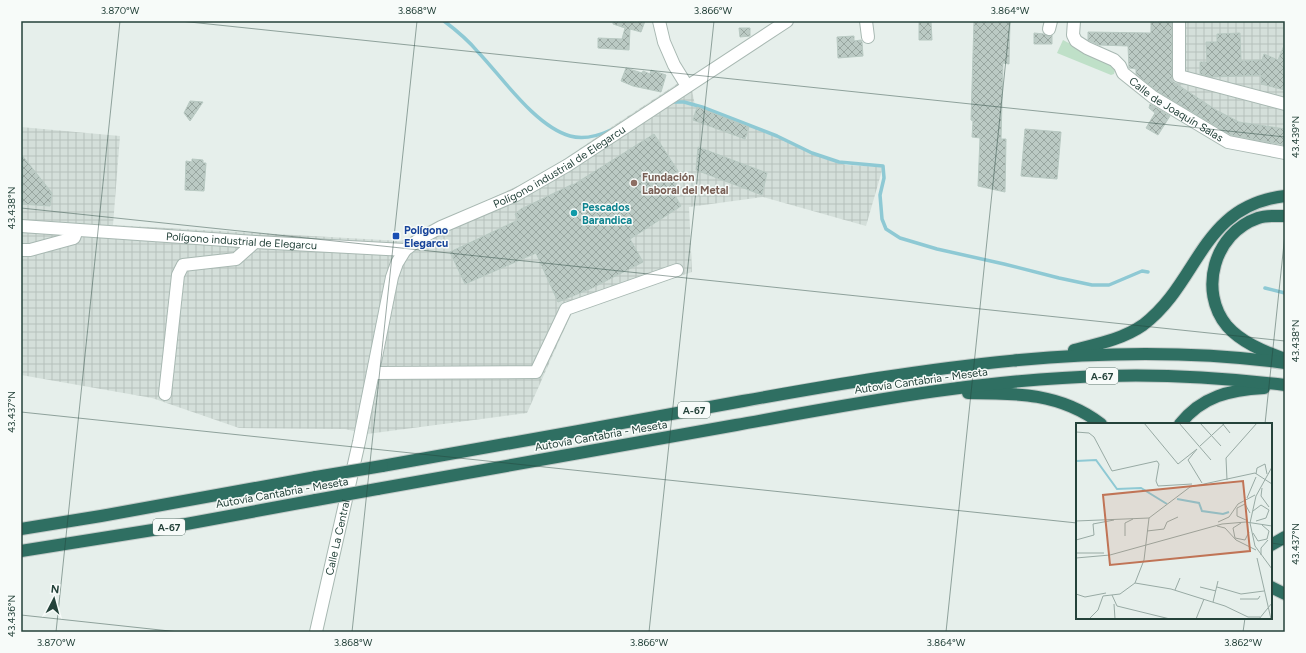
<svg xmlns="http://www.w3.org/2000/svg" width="1306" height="653" viewBox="0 0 1306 653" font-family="Figtree,sans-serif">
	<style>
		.industrial { fill: url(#industrial-grid) }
		.green { fill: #bfe0c8 }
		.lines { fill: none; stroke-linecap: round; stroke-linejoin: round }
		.stream { stroke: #8ec9d4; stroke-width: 3.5 }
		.building { fill: url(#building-cross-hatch); stroke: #b8c9c2 }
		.minor-casing { stroke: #a8b8b2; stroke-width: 14 }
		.highway-casing { stroke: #c2cac8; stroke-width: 14 }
		.minor { stroke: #fff; stroke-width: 12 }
		.highway { stroke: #2f6f62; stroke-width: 12 }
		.highway-bridge-casing { stroke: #c2cac8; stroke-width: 14; stroke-linecap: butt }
		.highway-bridge { stroke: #2f6f62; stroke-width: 12 }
		.ticks { fill: none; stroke: #24423a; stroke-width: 1; stroke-opacity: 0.45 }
		.education-dot { fill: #8d6e63; stroke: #f7fbf9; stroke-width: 1.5 }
		.culture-dot { fill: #0f9aa8; stroke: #f7fbf9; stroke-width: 1.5 }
		.transit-dot { fill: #1a4fb4; stroke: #f7fbf9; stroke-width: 1.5 }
		.labels { text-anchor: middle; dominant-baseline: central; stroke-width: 3; stroke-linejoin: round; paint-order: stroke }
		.shield { fill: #f7fbf9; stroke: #637a73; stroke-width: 1 }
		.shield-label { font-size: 10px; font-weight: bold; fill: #24423a }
		.street-label { font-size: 11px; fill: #24423a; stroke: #f7fbf9 }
		.education-label { font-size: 11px; font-weight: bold; fill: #785e54; stroke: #f7fbf9; text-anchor: start }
		.culture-label { font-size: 11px; font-weight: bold; fill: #0d838f; stroke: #f7fbf9; text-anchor: start }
		.transit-label { font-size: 11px; font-weight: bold; fill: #164399; stroke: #f7fbf9; text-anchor: start }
		.inset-river { fill: none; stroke: #8ec9d4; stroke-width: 2 }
		.inset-road { fill: none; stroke: #98aaa4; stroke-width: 1 }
		.view { fill: #c07456; fill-opacity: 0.15; stroke: #c07456; stroke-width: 2 }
		.inset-edge { fill: none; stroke: #24423a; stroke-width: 2 }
		.neatline { fill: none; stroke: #24423a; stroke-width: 1.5 }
		.ticks-label { font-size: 10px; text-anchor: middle; fill: #24423a }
	</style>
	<defs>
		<pattern id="industrial-grid" width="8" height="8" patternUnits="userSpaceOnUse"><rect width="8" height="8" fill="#d4dfda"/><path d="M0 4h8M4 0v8" fill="none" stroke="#b6c1bc"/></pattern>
		<pattern id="building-cross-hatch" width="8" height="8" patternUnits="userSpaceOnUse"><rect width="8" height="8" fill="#bbcac4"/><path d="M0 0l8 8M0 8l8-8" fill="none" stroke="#98a6a0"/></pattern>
	</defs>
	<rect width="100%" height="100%" fill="#e6efeb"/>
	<g class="industrial">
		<polygon points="1151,21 1285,21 1285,148 1232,140 1149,90"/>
		<polygon points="689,76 695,105 776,136 815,155 846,165 883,167 866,226 763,197 689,207 692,272 572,312 527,413 367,434 345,429 239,428 152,398 21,375 21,127 120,136 113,225 401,241 541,175 616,124"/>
	</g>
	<polygon class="green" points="1063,40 1115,67 1115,70 1114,74 1111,75 1057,53"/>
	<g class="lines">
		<g class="stream">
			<path d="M444,21C456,30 468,40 478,52C502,77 535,126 570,136C584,140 598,136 611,130"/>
			<polyline points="671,102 684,102 702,107 777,136 812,153 839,162 883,166 884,178 880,195 882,219 886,229 900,238 937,249 1004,264 1059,278 1092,285 1109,285 1142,271 1148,272"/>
			<polyline points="1265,288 1285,293"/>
		</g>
	</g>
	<g class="building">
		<polygon points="613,21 645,21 641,32 630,29 629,50 598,48 598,38 622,39 625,28 613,24"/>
		<polygon points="974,21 1010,21 1009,64 1003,63 1001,139 1006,139 1005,192 978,186 980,138 972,137 973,121 971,120"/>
		<polygon points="1151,21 1172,21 1172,79 1169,79 1216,110 1239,122 1285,129 1285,145 1231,135 1157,91 1136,74 1136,69 1129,68 1128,46 1099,45 1088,40 1088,32 1151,33"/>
		<polygon points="919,22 931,22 932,40 919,40"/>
		<polygon points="739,28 750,28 750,36 740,37"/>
		<polygon points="1034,33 1044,34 1048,36 1052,35 1052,44 1034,44"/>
		<polygon points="1240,33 1241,61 1262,60 1264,54 1278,60 1285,43 1285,90 1261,84 1261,75 1213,77 1200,74 1200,62 1207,62 1206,42 1217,42 1217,34"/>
		<polygon points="854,36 854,41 861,40 862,42 863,56 838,58 837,37"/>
		<polygon points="626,68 642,73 643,71 650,74 651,70 666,75 661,92 633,86 621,81"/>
		<polygon points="190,101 203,102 190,121 184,113"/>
		<polygon points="1150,104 1170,116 1158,135 1146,128 1155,113 1149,108"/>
		<polygon points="697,107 749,127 745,139 693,120"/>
		<polygon points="1025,129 1061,132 1057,179 1021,176"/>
		<polygon points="654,134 678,171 671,175 680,190 674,194 681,206 630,239 643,262 592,288 558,302 536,253 465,284 450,252 518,220 515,214 521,209 573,184 573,185"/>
		<polygon points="698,147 767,173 762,195 696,170"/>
		<polygon points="21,154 52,193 50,206 21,204"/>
		<polygon points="192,159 203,160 203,163 206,163 204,191 185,190 186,161 192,162"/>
	</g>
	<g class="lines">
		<defs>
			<g id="minor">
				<polyline points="659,21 664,42 674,65 687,86"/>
				<polyline points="866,21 868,37"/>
				<path id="s1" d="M1074,21L1073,35L1076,41L1087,48L1114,60L1120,66L1123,73L1153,97L1228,142L1285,153"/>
				<polyline points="1179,21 1179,76 1285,104"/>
				<polyline points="1049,29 1051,21"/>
				<path id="s2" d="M21,226L255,242L405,250"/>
				<polyline points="21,250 30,250 74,238 77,230"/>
				<polyline points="373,373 536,372 566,309 677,270"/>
				<polyline points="165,394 178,275 183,265 236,259 255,242"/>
				<path id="s3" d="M316,632L359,442L392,277L397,263L405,250L421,238L441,227L516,195L568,165L787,21"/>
			</g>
			<g id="highway">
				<path d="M1074,350C1098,344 1123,339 1143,325C1200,282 1200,206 1285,196"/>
				<path d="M1282,358C1263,351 1241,342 1227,326C1198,291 1214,233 1258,218C1267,215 1276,216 1285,216"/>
				<path d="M968,393C1016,393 1061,393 1101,424"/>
				<path d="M1180,424C1202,396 1230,390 1264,388"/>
				<path d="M382,466C502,445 623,423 743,401C923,369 1102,338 1285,363"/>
				<path d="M377,489C497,468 616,446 736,425C858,403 981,379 1106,376C1166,374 1225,378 1285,385"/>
				<polyline points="21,529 101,516 316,477"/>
				<polyline points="1271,545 1285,537"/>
				<polyline points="21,551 159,529 316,500"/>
				<polyline points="1271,587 1285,594"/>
			</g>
		</defs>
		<use href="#minor" class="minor-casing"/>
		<use href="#highway" class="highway-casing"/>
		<use href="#minor" class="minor"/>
		<use href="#highway" class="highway"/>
		<defs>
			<g id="highway-bridge">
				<polyline points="316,477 382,466"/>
				<polyline points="316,500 377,489"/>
			</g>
		</defs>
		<use href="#highway-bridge" class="highway-bridge-casing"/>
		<use href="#highway-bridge" class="highway-bridge"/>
	</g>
	<path class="ticks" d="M180,21L1285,137M21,208L1285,341M21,412L1077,523M1265,424L1285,234M1271,543L1285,545M21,615L179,632M56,632L120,21M352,632L417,21M649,632L714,21M946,632L1010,21M1243,632L1245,618"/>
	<circle class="education-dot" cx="634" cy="183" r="4"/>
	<circle class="culture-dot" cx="574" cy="213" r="4"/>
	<rect class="transit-dot" x="392" y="232" width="8" height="8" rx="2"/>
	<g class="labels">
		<g class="shield">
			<rect x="1086" y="368" width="32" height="16" rx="3"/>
			<rect x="678" y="402" width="32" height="16" rx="3"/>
			<rect x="153" y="519" width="32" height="16" rx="3"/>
		</g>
		<g class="shield-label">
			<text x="1102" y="376">A-67</text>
			<text x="694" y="410">A-67</text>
			<text x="169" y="527">A-67</text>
		</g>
		<g class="street-label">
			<text stroke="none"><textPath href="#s1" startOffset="144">Calle de Joaquín Salas</textPath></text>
			<text stroke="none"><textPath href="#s3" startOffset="569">Polígono industrial de Elegarcu</textPath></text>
			<text stroke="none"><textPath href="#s2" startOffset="221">Polígono industrial de Elegarcu</textPath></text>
			<text transform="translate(921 381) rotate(-8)">Autovía Cantabria - Meseta</text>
			<text transform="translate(601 436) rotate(-10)">Autovía Cantabria - Meseta</text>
			<text transform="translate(282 493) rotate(-10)">Autovía Cantabria - Meseta</text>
			<text stroke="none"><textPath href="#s3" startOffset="97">Calle La Central</textPath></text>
		</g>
		<g class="education-label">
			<text x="642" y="177">Fundación<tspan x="642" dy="13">Laboral del Metal</tspan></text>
		</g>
		<g class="culture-label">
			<text x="582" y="207">Pescados<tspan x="582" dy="13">Barandica</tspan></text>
		</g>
		<g class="transit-label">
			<text x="404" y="230">Polígono<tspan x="404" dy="13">Elegarcu</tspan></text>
		</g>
	</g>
	<g transform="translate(1076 423)">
		<rect width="196" height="196" fill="#e6efeb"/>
		<path class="inset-river" d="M0,38L20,37L41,66L65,65L91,81M101,76L123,80L126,88L147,91L153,89"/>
		<path class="inset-road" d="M68,0L102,41L121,26M103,0L135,37M124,0L145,23M146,0L154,10M0,9L13,10L18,14L36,48L81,38L83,41L80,58L82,63L116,61M124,23L149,0M121,26L112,37L126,60M196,44L180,73L174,100L179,123L196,146M180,51L181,45L189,41L191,51M151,57L150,35L181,0M186,65L185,73L193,84M171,75L180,54M177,88L185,82L193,87L190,95L180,98M170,97L161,93V85L169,81L174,90M0,98L73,95M142,99L153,94L162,81L179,72M165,100L157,105L159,115L169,117L173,109M141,103L149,105L160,117L180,127M71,108L88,106L91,99L102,94M177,110L182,118L191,116L193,108L186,102M49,113V100L57,96M0,117L18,112L17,101L38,97M0,130H28M185,132V125L192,117M0,135L34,132L146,101L170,99L196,103M181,135L195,196M59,160L95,166L149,183L172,194H184M124,164L140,168M141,164L165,171L188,168M99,167L104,155M0,171L9,174L30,170M36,172L41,183L94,196M164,176H182L184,173M137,179L142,158M38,181L39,196M13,196L22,187L27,173L44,171L59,160L68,137L73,95L114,64L179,50L196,61M120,196L128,176M183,196L196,180"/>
		<path class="view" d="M167,58L174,128L34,142L27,72Z"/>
		<rect width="196" height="196" class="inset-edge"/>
	</g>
	<rect width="1306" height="653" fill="none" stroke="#f7fbf9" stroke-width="44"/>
	<g transform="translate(54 599) rotate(6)" stroke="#f7fbf9" stroke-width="3" paint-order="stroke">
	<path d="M0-3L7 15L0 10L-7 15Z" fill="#24423a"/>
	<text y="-6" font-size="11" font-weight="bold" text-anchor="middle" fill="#24423a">N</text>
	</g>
	<rect x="22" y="22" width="1262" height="609" class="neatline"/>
	<g class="ticks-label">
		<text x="120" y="14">3.870°W</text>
		<text x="417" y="14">3.868°W</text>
		<text x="713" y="14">3.866°W</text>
		<text x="1010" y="14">3.864°W</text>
		<text transform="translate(1295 137) rotate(-90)" y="4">43.439°N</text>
		<text transform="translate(11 208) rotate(-90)" y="4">43.438°N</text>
		<text transform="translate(1295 341) rotate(-90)" y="4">43.438°N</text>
		<text transform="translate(11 412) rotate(-90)" y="4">43.437°N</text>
		<text transform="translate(1295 544) rotate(-90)" y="4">43.437°N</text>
		<text transform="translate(11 616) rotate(-90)" y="4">43.436°N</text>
		<text x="56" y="646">3.870°W</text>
		<text x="353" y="646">3.868°W</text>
		<text x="649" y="646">3.866°W</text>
		<text x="946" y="646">3.864°W</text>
		<text x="1243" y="646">3.862°W</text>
	</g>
</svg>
